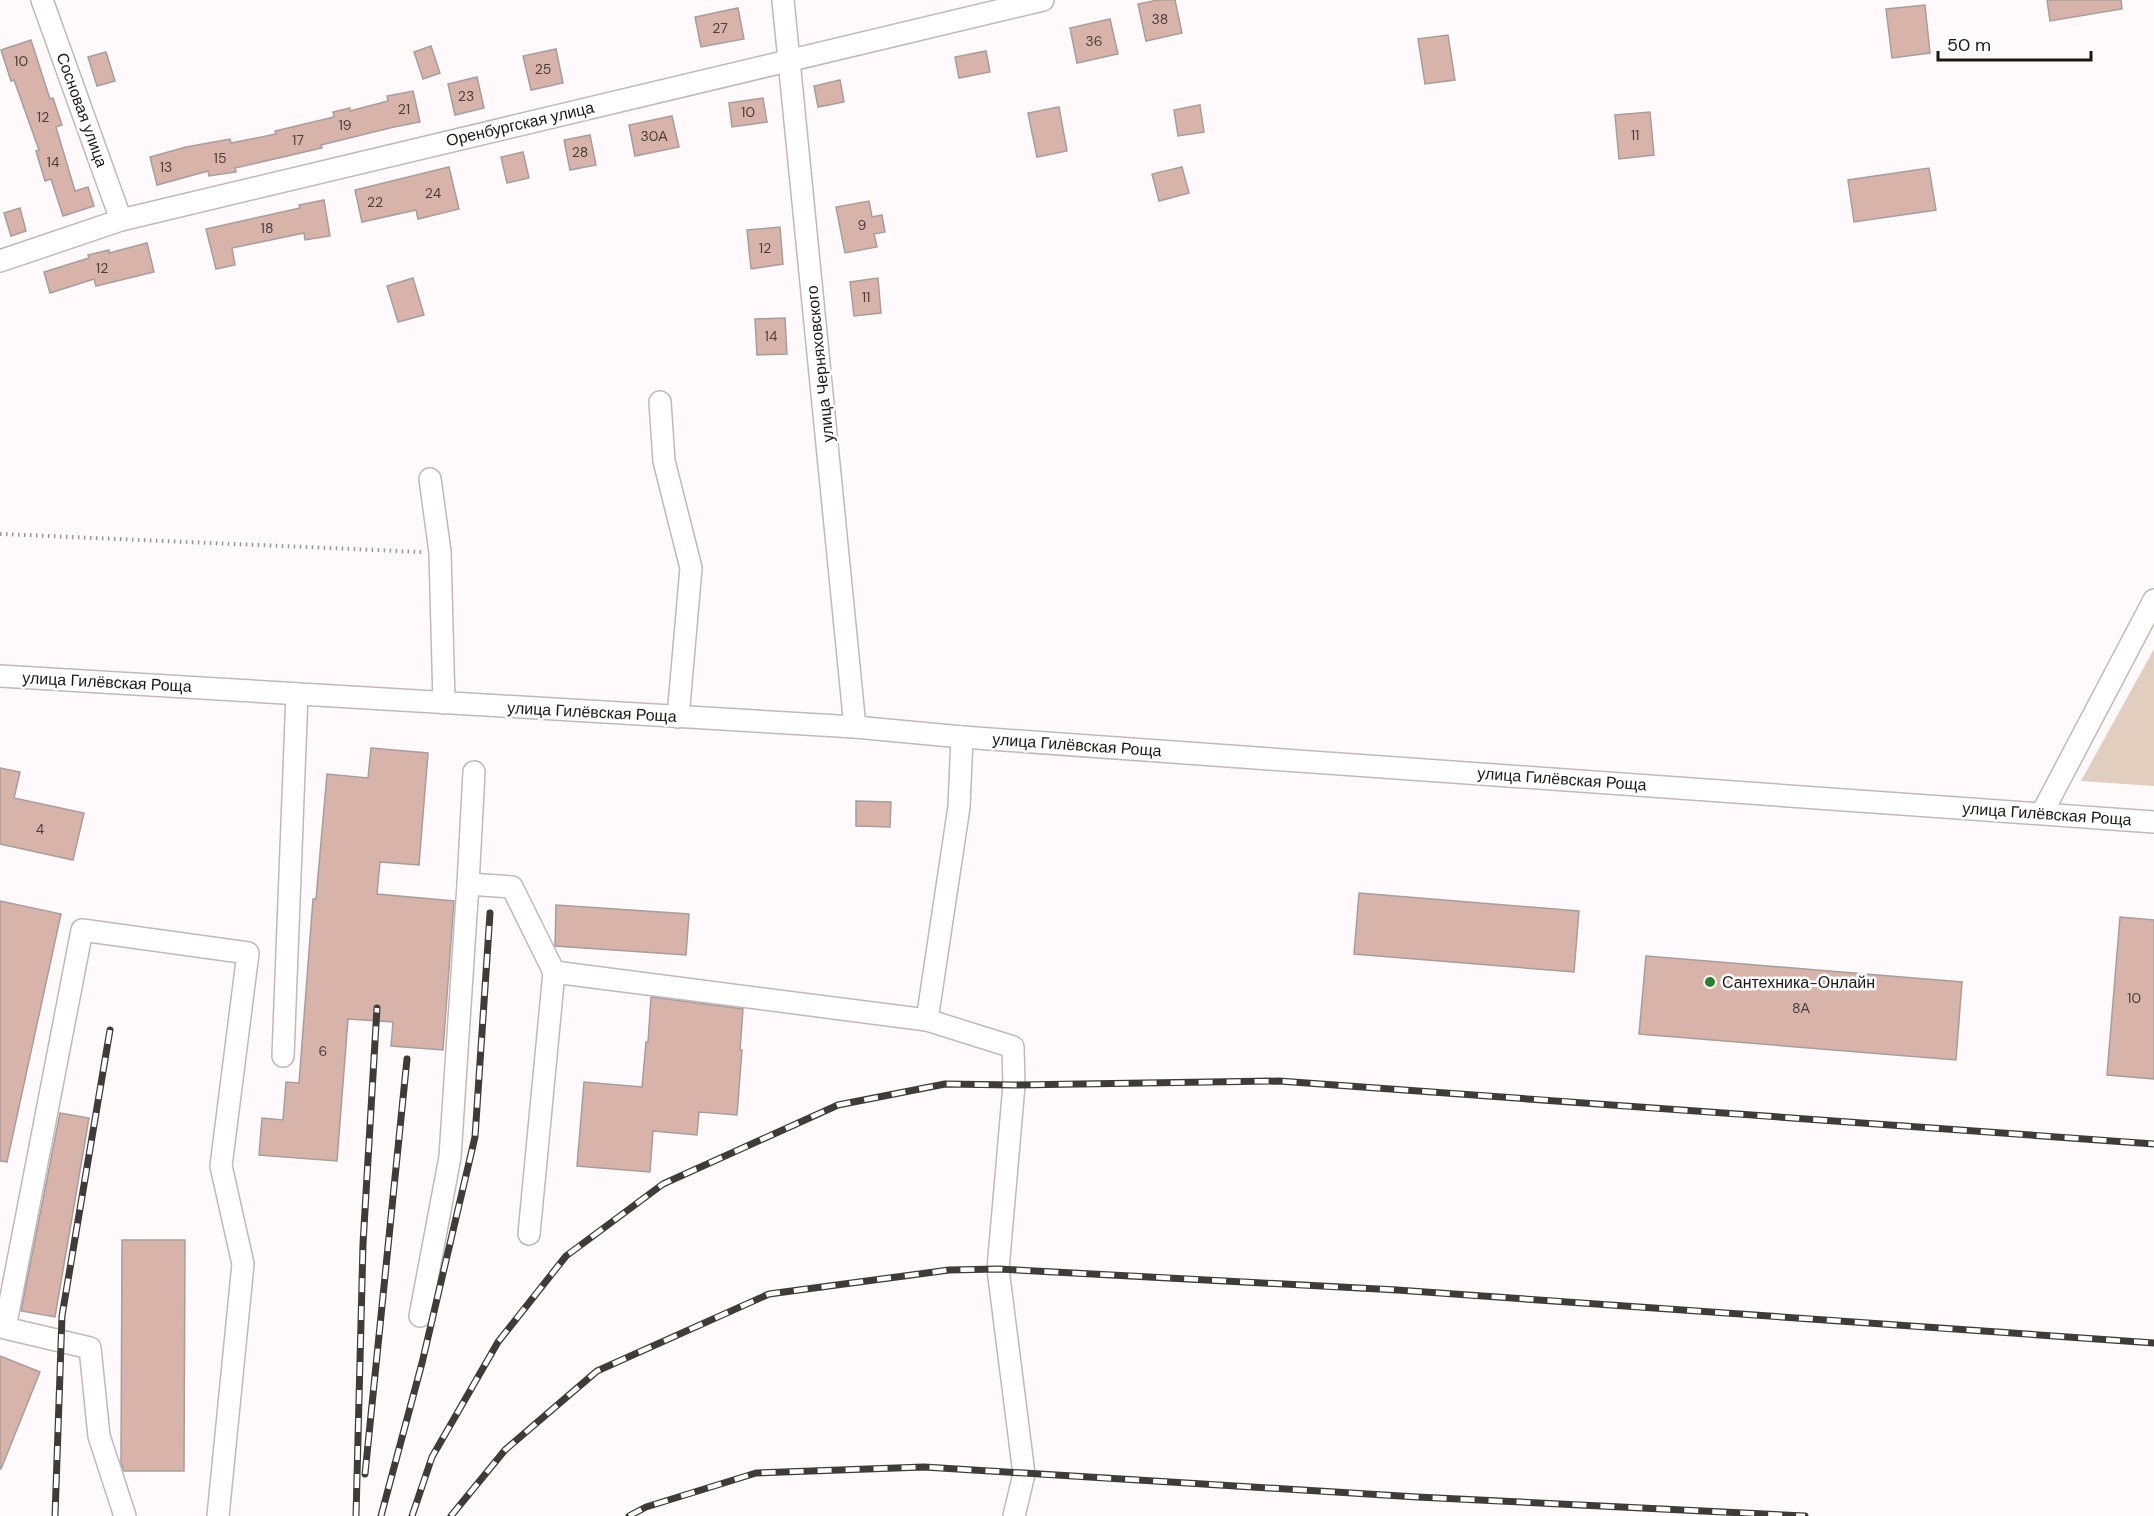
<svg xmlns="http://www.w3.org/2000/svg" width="2154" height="1516" viewBox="0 0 2154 1516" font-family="'DM Sans',sans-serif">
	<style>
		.green { fill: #e2cebe }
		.building { fill: #d7b3a9; stroke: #a79e9b; stroke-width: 1.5 }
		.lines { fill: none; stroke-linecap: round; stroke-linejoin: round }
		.minor-casing { stroke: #c2b7b9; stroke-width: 24 }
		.path { stroke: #999595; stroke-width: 4; stroke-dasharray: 1.5 4.5; stroke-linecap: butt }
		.minor { stroke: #fff; stroke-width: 21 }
		.rail-casing { stroke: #3f3b3b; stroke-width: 7 }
		.rail { stroke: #fff; stroke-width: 4.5; stroke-dasharray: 14; stroke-linecap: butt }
		.poi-dot { fill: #278130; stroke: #fff; stroke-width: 2 }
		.labels { text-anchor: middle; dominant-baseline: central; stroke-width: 5; stroke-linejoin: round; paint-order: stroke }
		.number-label { font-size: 14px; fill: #4a3e3c }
		.street-label { font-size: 16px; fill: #1b1717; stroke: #fff }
		.poi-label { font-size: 16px; fill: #1b1717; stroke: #fff; text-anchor: start }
	</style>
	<rect width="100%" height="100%" fill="#fefafb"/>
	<polygon class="green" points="2154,649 2154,786 2081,781"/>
	<g class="building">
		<polygon points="1158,0 1175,0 1182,33 1146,41 1138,4"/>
		<polygon points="2047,0 2121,0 2122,9 2050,21"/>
		<polygon points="1925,5 1930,53 1892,58 1886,9"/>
		<polygon points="738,8 744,39 701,47 695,17"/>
		<polygon points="1110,19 1118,54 1077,63 1070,28"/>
		<polygon points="1448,35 1455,80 1425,84 1418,39"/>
		<polygon points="31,40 50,99 53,98 62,125 56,127 75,191 88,187 94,206 63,216 51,179 45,181 36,151 39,150 14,80 11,81 1,50"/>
		<polygon points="431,46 440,73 423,79 414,52"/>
		<polygon points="556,49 563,83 531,90 523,56"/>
		<polygon points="986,51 990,72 959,78 955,57"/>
		<polygon points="106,52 115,81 97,86 88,57"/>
		<polygon points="477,77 484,108 455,115 448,84"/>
		<polygon points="840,80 844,102 818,107 814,86"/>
		<polygon points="413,91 420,122 394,127 321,145 322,148 235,168 236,172 209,176 208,171 157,185 150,157 186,147 230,139 231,143 276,134 275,131 334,117 333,112 350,108 350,111 388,101 387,96"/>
		<polygon points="763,98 767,122 732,127 729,103"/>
		<polygon points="1200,105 1204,132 1178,136 1174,110"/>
		<polygon points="1059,107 1067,151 1037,157 1028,113"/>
		<polygon points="1650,112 1654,155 1619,159 1615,115"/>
		<polygon points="672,116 679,147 635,156 629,125"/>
		<polygon points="590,135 596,165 570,170 564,140"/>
		<polygon points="523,152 529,178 507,183 501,157"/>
		<polygon points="449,167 459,209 418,219 416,210 362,222 355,190"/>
		<polygon points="1182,167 1189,193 1159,201 1152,174"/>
		<polygon points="1929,168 1936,210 1854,222 1848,180"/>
		<polygon points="324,200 330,236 305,240 304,233 232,248 235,265 216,269 206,229 300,208 299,205"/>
		<polygon points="869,201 872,217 882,215 885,232 874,234 877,247 845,253 836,207"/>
		<polygon points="20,208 26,231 11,236 4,213"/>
		<polygon points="780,227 783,264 751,269 747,230"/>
		<polygon points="147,243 154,272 96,286 94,279 50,293 44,272 89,258 88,255 109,250 109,253"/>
		<polygon points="413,278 424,315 398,322 387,286"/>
		<polygon points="878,278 881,313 854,316 850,282"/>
		<polygon points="785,318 787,354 757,355 755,319"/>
		<polygon points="371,748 428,753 419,865 380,862 377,894 454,901 443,1050 391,1046 393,1022 348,1019 337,1161 259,1155 262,1118 283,1120 286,1082 299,1083 313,899 316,899 327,774 368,778"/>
		<polygon points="0,768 20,772 14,798 84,813 73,860 0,844"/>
		<polygon points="856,801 891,802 890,827 856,826"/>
		<polygon points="1359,893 1579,911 1574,972 1354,954"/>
		<polygon points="0,901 61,914 7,1162 0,1161"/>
		<polygon points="556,905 689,914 686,955 555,946"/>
		<polygon points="2120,917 2154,920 2154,1079 2107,1075"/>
		<polygon points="1646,956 1962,982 1956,1060 1639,1034"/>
		<polygon points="651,997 743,1009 740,1050 742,1050 737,1115 699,1112 697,1135 653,1131 650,1172 577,1166 584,1082 642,1087 646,1042 648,1042"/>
		<polygon points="60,1113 89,1118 55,1317 21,1311"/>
		<polygon points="122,1240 185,1240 184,1471 124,1471 121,1463"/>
		<polygon points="0,1356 40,1372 1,1469 0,1469"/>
	</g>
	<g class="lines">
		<defs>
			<g id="minor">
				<polyline points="42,0 121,220"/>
				<polyline points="783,0 855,727"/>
				<polyline points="0,261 121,220 1043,0"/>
				<polyline points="660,402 664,461 691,568 678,717"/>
				<polyline points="430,479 440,552 444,703"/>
				<polyline points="0,676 855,727 962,737 2154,822"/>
				<polyline points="962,737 959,807 927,1020 1013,1047 1014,1085 998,1269 1024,1474 1014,1516"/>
				<polyline points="2042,813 2154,600"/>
				<polyline points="468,884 474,772"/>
				<polyline points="283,1056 297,694"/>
				<polyline points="529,1234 554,972 927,1020"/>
				<polyline points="420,1316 450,1157 468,884 512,887 554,972"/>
				<polyline points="125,1516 99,1436 90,1348 5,1328 82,930 248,953 221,1166 243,1264 218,1516"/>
			</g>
		</defs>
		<use href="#minor" class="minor-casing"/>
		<polyline class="path" points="0,534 422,552"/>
		<use href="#minor" class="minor"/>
		<defs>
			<g id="rail">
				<polyline points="365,1474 407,1059"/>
				<polyline points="55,1516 62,1316 110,1030"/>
				<polyline points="356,1516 363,1244 377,1008"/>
				<polyline points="381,1516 422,1363 475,1137 490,913"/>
				<polyline points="412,1516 432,1457 498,1342 566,1256 663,1184 838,1105 945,1084 1014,1085 1279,1081 2154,1144"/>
				<polyline points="451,1516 505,1450 597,1371 769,1294 949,1270 998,1269 1397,1290 2154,1343"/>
				<polyline points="629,1516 646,1507 756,1473 924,1467 1417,1497 1805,1516"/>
			</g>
		</defs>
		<use href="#rail" class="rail-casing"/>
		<use href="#rail" class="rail"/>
	</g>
	<circle class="poi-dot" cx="1710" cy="982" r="6"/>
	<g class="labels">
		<g class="number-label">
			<text x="1160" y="19">38</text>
			<text x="720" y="28">27</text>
			<text x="1094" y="41">36</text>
			<text x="21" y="61">10</text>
			<text x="543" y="69">25</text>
			<text x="466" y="96">23</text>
			<text x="404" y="109">21</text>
			<text x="748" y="112">10</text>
			<text x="43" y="117">12</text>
			<text x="345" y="125">19</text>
			<text x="1635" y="135">11</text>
			<text x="654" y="136">30А</text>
			<text x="298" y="140">17</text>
			<text x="580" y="152">28</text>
			<text x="220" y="158">15</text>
			<text x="53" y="162">14</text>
			<text x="166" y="167">13</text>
			<text x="433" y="193">24</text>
			<text x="375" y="202">22</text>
			<text x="862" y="225">9</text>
			<text x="267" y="228">18</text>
			<text x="765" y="248">12</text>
			<text x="102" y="268">12</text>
			<text x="866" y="297">11</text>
			<text x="771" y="336">14</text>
			<text x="40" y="829">4</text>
			<text x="2134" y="998">10</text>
			<text x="1801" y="1008">8А</text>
			<text x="323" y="1051">6</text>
		</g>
		<g class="street-label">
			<text transform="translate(82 110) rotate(70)">Сосновая улица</text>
			<text transform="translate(520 124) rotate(-13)">Оренбургская улица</text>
			<text transform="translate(820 364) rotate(-96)">улица Черняховского</text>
			<text transform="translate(107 682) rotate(3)">улица Гилёвская Роща</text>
			<text transform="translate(592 712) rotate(3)">улица Гилёвская Роща</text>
			<text transform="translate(1077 745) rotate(4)">улица Гилёвская Роща</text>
			<text transform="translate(1562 779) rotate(4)">улица Гилёвская Роща</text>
			<text transform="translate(2047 814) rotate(4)">улица Гилёвская Роща</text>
		</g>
		<g class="poi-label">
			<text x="1722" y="982">Сантехника-Онлайн</text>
		</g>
	</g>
	<path d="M1938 51v9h153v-9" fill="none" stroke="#1b1717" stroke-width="3"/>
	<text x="1947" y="51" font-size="18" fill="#1b1717" stroke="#ffffff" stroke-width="4.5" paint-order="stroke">50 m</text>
</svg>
